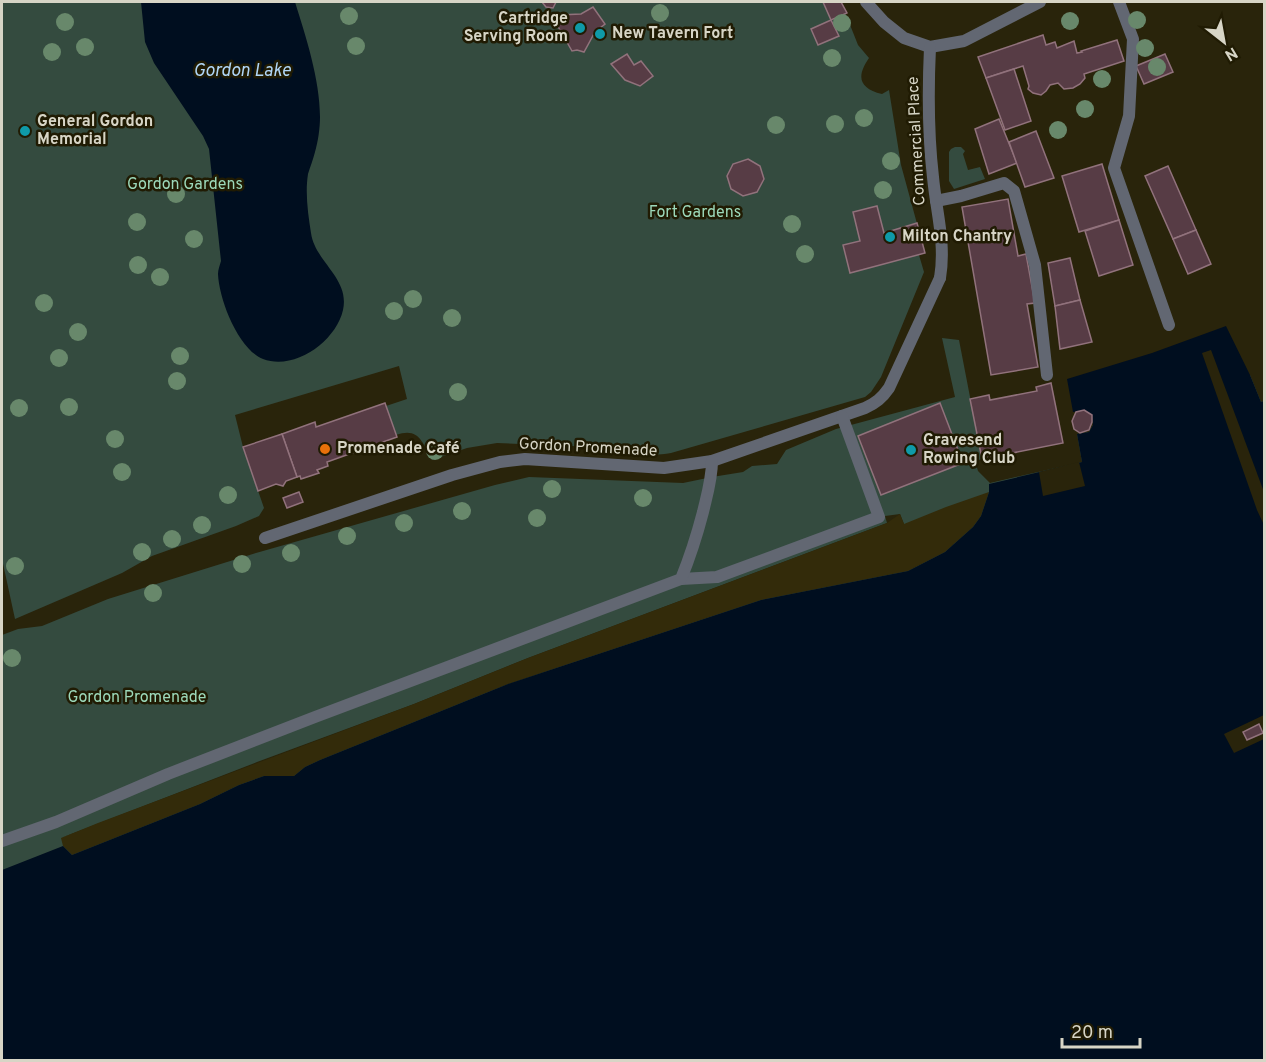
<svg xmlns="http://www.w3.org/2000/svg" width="1266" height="1062" viewBox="0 0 1266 1062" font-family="Overpass,sans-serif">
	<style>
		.green { fill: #344b3f; fill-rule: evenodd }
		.sand { fill: #332b0a }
		.water { fill: #000e1f }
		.pier { fill: #29240b }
		.building { fill: #573c45; stroke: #91727c; stroke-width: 1.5 }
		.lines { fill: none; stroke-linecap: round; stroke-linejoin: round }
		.service { stroke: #626772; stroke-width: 12 }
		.minor { stroke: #626772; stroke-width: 12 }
		.tree { fill: #68886b }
		.culture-dot { fill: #0f9aa8; stroke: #201b03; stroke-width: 2 }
		.food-dot { fill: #e8710a; stroke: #201b03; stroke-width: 2 }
		.labels { text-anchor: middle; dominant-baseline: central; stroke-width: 5; stroke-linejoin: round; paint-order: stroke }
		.poi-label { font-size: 16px; font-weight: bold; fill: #d7d5c6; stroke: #201b03; text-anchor: start }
		.street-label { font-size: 16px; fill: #d7d5c6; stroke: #201b03 }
		.park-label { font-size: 16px; fill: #9cd9ba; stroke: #201b03 }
		.water-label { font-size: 18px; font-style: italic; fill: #b0d6f7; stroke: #201b03 }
	</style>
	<rect width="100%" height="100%" fill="#29240b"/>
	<g class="green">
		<path d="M2,2H841L858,45L869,58C856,77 859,88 882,94L889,90L901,165L925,253L919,255L924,272L881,377L871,392L865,397L671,453C653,456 639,455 622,448L497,443L467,448L432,460C422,442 419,427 396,435L386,406L407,399L399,366L235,415L243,447L264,508L259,516L236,526L152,556L122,573L15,619L2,559Z"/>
		<polygon points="955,147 961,147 965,151 963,154 968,170 980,167 985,179 954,189 949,181 949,152 951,149"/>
		<path d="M942,338L959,340L982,459L975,461L978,471L990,483L1082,462L1077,434L1089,432L1093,425L1092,417L1250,375L1261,402L1264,401V625L22,1060L2,1037V635L18,629L42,626L108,599L256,553L495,485L529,477L683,483L712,477L743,472L752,466L777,464L786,450L836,429L955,397ZM900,514L904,524L566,664L61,838L257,762L414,704L528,658L887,523L885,516Z"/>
	</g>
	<polygon class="sand" points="989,492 981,516 973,527 945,552 908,571 761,600 508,684 320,760 305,767 294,776 264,776 239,785 200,804 72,855 63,846 61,838 98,823 414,704 528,658 887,523 900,514 904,524 946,507"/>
	<g class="water">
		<path d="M141,2H295C306,37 320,80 320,117C320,128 318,142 315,152C313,160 310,167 308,174C305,193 308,214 311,233C315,262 350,278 343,310C336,341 295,371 263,359C238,349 219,299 218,274C218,269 220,265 221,261L209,149L203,136L154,63L145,42Z"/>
		<polygon points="1226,326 1250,375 1261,402 1264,401 1264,1060 2,1060 2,870 63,846 72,855 200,804 239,785 264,776 294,776 305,767 320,760 508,684 761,600 908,571 945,552 973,527 981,516 989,492 989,484 1082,462 1077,434 1089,432 1093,425 1092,417 1084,411 1073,412 1067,379 1152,353"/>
	</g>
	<g class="pier">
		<polygon points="1211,350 1264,492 1264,525 1257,510 1202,353"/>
		<polygon points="1079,462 1085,486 1043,496 1039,472"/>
		<polygon points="1264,715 1264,739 1234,753 1224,734"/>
	</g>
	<g class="building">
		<polygon points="542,2 556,2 553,8 546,7"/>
		<polygon points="823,2 841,2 847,13 831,20"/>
		<polygon points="593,7 605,24 595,32 584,52 577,50 572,51 556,23 558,15 581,14"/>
		<polygon points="831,20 839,36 818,45 811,29"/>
		<polygon points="1043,35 1046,45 1055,42 1057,48 1074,41 1077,53 1082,52 1081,51 1117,40 1124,61 1084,74 1085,78 1080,84 1073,88 1064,89 1058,83 1050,85 1046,91 1041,95 1033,93 1028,89 1029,86 1023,66 986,78 978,57"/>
		<polygon points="627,54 634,65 641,61 653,76 640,86 625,80 611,64"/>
		<polygon points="1165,54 1173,72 1144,84 1136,66"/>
		<polygon points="1014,69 1031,121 1005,130 986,78"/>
		<polygon points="999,119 1017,163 989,174 975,129"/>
		<polygon points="1036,131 1054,178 1025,187 1009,142"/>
		<polygon points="748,159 760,166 764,179 757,192 743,196 731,189 727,176 733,164"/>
		<polygon points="1102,164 1119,220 1079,232 1062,176"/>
		<polygon points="1168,166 1196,230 1173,239 1145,176"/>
		<polygon points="1008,199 1018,256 1026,254 1035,303 1027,304 1038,367 991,375 962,207"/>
		<polygon points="877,206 884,233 917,223 925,253 850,273 843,245 860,241 853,212"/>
		<polygon points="1119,220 1133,265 1099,276 1085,231"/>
		<polygon points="1196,230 1211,264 1188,274 1173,239"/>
		<polygon points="1070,258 1080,300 1055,306 1048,263"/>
		<polygon points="1080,300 1092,342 1060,349 1055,306"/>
		<polygon points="1051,383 1063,443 982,459 970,399 989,395 990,400 1037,391 1036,387"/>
		<polygon points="385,403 397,437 327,462 328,466 317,470 319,473 301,479 300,476 297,477 282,434 315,422 316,427"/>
		<polygon points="940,403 963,463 881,495 858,436"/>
		<polygon points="1084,410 1092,415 1092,422 1089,430 1080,433 1074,429 1072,421 1076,412"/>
		<polygon points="282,434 297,477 286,481 283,486 276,484 258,491 243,447"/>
		<polygon points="299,492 303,502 287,508 283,498"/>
		<polygon points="1259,724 1263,733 1247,740 1243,732"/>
	</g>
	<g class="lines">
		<g class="service">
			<polyline points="1119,2 1133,39 1129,116 1114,168 1169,325"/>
			<polyline points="936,201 961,196 1004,183 1014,191 1035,265 1047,375"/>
			<path d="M265,538L452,475L500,462L525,459L664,468L712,461L865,408C876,403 882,398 889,388L940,278"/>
			<polyline points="681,579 717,577 879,517 842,416"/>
			<path d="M2,841L56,822L168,774L315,717L681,579C690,557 697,535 703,512C707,495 712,479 712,461"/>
		</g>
		<g class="minor">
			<polyline points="866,2 884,22 904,38 930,47 964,41 1040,2"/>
			<path d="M930,47C928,90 928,134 933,177C936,211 946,243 940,278"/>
		</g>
	</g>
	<g class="tree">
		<circle cx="660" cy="13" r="9"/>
		<circle cx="349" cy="16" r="9"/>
		<circle cx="1137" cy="20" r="9"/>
		<circle cx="1070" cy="21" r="9"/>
		<circle cx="65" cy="22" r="9"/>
		<circle cx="842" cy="23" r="9"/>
		<circle cx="356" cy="46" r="9"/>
		<circle cx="85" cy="47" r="9"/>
		<circle cx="1145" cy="48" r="9"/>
		<circle cx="52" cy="52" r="9"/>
		<circle cx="832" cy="58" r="9"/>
		<circle cx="1157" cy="67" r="9"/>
		<circle cx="1102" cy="79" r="9"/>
		<circle cx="1085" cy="109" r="9"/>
		<circle cx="864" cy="118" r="9"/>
		<circle cx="835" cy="124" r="9"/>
		<circle cx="776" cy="125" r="9"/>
		<circle cx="1058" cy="130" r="9"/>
		<circle cx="891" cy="161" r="9"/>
		<circle cx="883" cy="190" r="9"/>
		<circle cx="176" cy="194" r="9"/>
		<circle cx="137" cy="222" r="9"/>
		<circle cx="792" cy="224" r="9"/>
		<circle cx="194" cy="239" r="9"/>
		<circle cx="805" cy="254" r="9"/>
		<circle cx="138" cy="265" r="9"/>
		<circle cx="160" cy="277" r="9"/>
		<circle cx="413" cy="299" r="9"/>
		<circle cx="44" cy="303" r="9"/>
		<circle cx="394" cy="311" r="9"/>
		<circle cx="452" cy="318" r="9"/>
		<circle cx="78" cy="332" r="9"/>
		<circle cx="180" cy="356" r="9"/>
		<circle cx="59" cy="358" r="9"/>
		<circle cx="177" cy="381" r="9"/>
		<circle cx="458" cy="392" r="9"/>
		<circle cx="69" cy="407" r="9"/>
		<circle cx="19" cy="408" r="9"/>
		<circle cx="115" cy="439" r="9"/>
		<circle cx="435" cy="451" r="9"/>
		<circle cx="122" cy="472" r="9"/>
		<circle cx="552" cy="489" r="9"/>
		<circle cx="228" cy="495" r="9"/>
		<circle cx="643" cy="498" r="9"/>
		<circle cx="462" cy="511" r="9"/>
		<circle cx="537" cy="518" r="9"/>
		<circle cx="404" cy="523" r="9"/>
		<circle cx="202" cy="525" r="9"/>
		<circle cx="347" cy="536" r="9"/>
		<circle cx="172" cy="539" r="9"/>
		<circle cx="142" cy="552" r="9"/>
		<circle cx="291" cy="553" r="9"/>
		<circle cx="242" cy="564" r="9"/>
		<circle cx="15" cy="566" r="9"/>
		<circle cx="153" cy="593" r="9"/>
		<circle cx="12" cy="658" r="9"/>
	</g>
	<g class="culture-dot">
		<circle cx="580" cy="28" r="6"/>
		<circle cx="600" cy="34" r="6"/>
		<circle cx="25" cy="131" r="6"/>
		<circle cx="890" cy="237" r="6"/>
		<circle cx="911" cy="450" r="6"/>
	</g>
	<circle class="food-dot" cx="325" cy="449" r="6"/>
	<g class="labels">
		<g class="poi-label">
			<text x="568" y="19" text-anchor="end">Cartridge<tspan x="568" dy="18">Serving Room</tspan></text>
			<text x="612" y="34">New Tavern Fort</text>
			<text x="37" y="122">General Gordon<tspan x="37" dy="18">Memorial</tspan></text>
			<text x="902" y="237">Milton Chantry</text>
			<text x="923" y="441">Gravesend<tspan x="923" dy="18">Rowing Club</tspan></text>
			<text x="337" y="449">Promenade Café</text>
		</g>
		<g class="street-label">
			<text transform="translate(917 141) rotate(-93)">Commercial Place</text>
			<text transform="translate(588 448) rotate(3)">Gordon Promenade</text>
		</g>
		<g class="park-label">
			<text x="185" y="185">Gordon Gardens</text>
			<text x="695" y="213">Fort Gardens</text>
			<text x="137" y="698">Gordon Promenade</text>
		</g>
		<g class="water-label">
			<text x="242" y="71">Gordon Lake</text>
		</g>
	</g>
	<rect width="1266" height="1062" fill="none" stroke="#d7d5c6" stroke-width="6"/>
	<g transform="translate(1224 42) rotate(149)" stroke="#201b03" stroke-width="4.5" paint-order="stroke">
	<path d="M0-4.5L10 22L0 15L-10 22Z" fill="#d7d5c6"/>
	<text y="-9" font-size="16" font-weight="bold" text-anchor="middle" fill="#d7d5c6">N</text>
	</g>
	<path d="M1062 1038v9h78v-9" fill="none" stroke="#d7d5c6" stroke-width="3"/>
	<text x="1071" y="1038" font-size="18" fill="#d7d5c6" stroke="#201b03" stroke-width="4.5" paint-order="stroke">20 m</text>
</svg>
